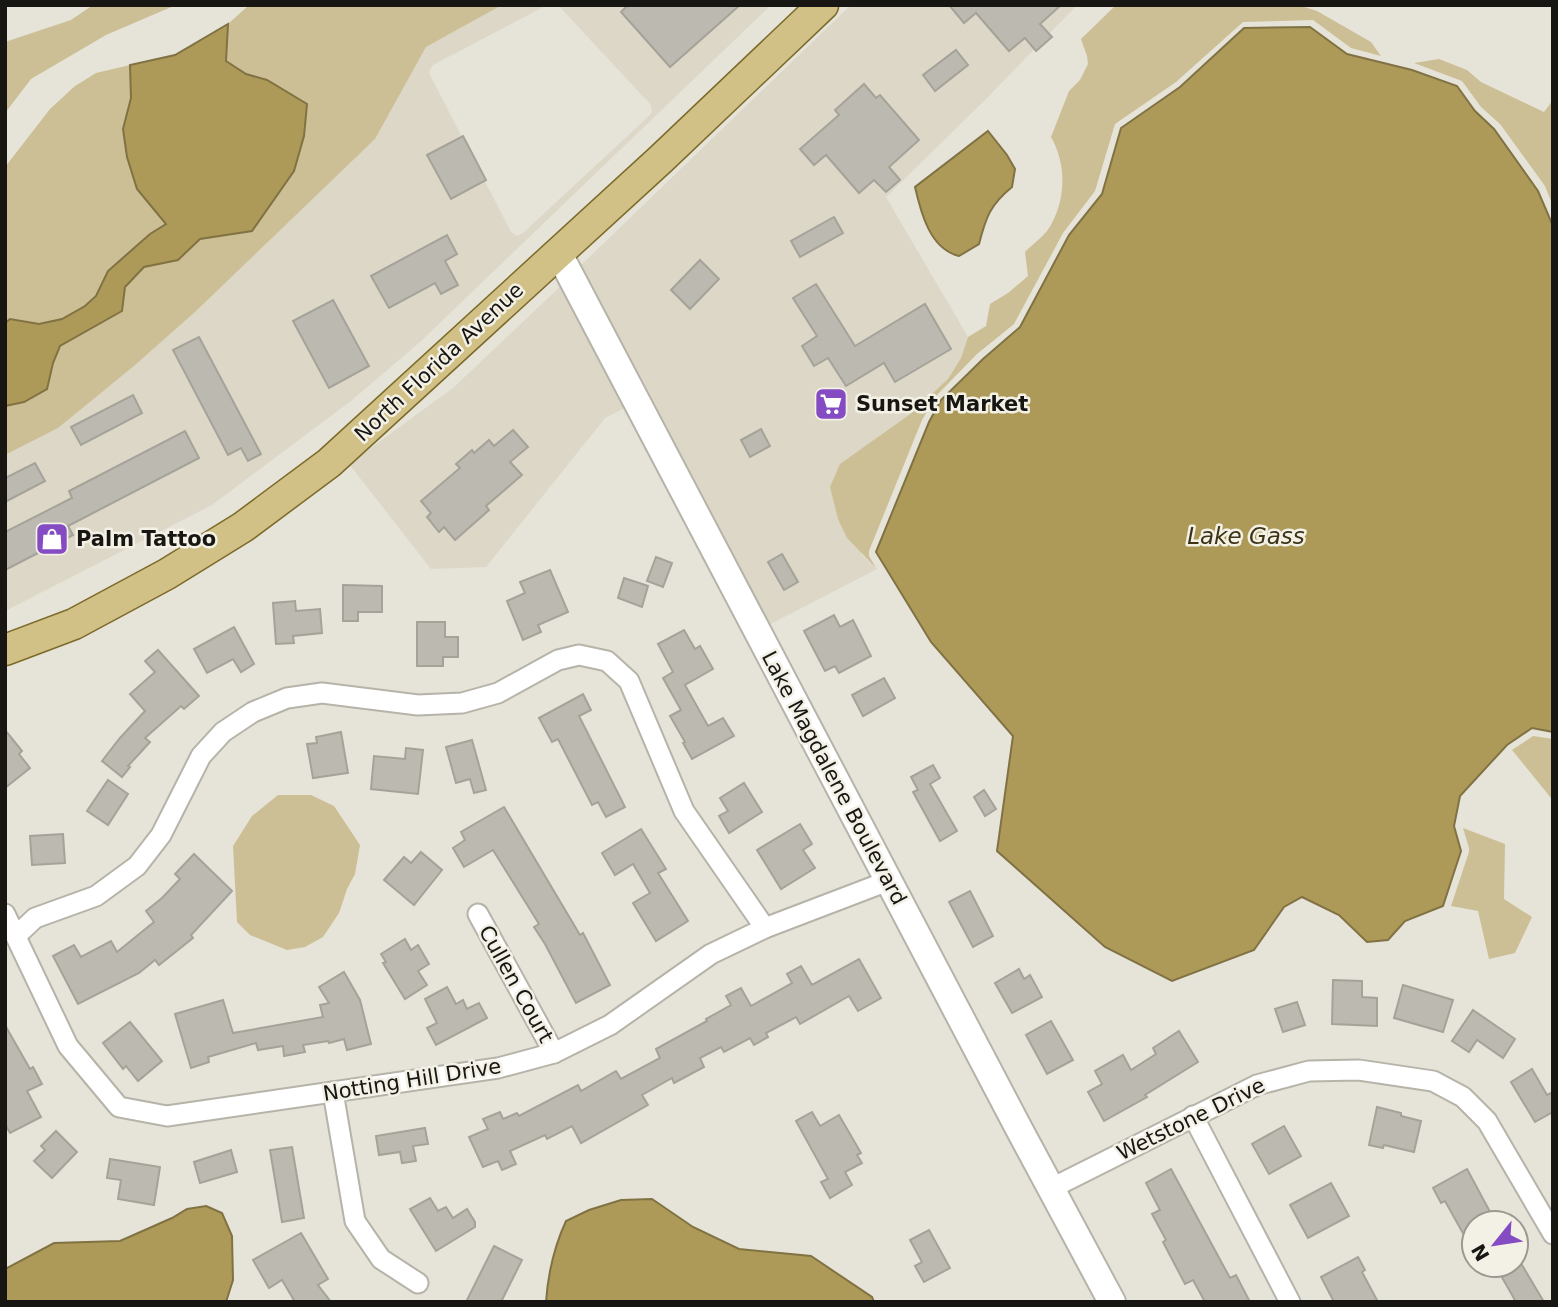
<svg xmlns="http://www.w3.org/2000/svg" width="1558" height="1307" viewBox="0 0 1558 1307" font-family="'DejaVu Sans',sans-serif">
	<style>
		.built { fill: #dcd7c6 }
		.green { fill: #ccbf95 }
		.water { fill: #ae9a58; stroke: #817243; stroke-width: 2 }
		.building { fill: #bcb9b0; stroke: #a5a399; stroke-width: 2 }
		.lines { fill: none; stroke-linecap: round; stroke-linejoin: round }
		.street-casing { stroke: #b6b3a9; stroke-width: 23 }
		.secondary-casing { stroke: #b6b3a9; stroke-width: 30 }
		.primary-casing { stroke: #7c6a29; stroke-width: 33 }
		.street { stroke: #fff; stroke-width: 19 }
		.secondary { stroke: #fff; stroke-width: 26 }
		.primary { stroke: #d1c186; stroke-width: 30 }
		.labels { text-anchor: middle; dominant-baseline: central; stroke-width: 5; stroke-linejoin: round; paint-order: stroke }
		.street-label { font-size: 21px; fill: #171612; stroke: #f3f0e6 }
		.poi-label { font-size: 21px; font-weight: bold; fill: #171612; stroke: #f3f0e6; text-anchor: start }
		.water-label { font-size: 23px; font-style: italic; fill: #3c3315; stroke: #f3f0e6 }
	</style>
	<rect width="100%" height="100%" fill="#e6e3d9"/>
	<g class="built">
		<polygon points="502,5 547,5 433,65 429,71 430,75 511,232 517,236 523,233 650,115 652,111 651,105 558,5 771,5 420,342 351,401 212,505 5,611 5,455 58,428 299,211 375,139 426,47"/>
		<polygon points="851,5 1077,5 986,99 886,197 968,337 961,358 948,379 909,415 877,438 861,554 877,569 765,627 577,269"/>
		<polygon points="564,283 629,406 605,418 486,567 431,569 349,464 453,388"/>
	</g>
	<g class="green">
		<polygon points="93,5 176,5 106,35 31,79 5,113 5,42 71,20"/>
		<polygon points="249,5 502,5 426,47 375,139 196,311 135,365 58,428 5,455 5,406 24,402 53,363 60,346 122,311 125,287 144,267 178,260 200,239 252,230 267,80 246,74 226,60 228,24"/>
		<path d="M1116,5H1298L1317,11L1371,42L1381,56L1351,48L1313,20L1243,22L1176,82L1115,124L1095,191L1063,233L1014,324L977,354L936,396L922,420L869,551V556L876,568L847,538L838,519L830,487L840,464L909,415L948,379L961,358L968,337L986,326L990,304L1008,293L1028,276L1025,252C1034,243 1047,234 1052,223C1066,196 1066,163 1051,137L1069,91L1080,80L1088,64L1087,56L1081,39Z"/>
		<polygon points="1439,59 1467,70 1481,82 1544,112 1553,100 1553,206 1545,186 1500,124 1481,107 1462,81 1414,63"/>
		<polygon points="130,65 131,98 123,129 137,189 166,224 150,234 108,271 96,296 85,306 62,319 39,324 11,319 5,323 5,167 50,109 75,86 96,73"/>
		<polygon points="1533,736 1553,739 1553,822 1551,798 1512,750"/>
		<polygon points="278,795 311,795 334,806 360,845 355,874 347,889 339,913 323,937 305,947 287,950 250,935 237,922 233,846 252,816"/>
		<polygon points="1463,828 1505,844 1504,899 1532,917 1515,953 1489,959 1478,911 1451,906 1469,852 1469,848"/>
	</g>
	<g class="water">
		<polygon points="228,24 226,61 246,74 267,80 307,104 304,136 294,171 252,231 200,239 178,260 144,267 125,287 122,311 60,346 53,363 47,389 24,402 5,406 5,323 10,319 39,324 62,319 85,306 96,296 108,271 150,234 166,224 137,189 127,157 123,129 131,98 130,65 175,55"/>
		<polygon points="1310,27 1347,54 1412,70 1457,86 1475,111 1494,129 1538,191 1553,226 1553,732 1532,728 1507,745 1460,796 1454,826 1461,851 1443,906 1405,921 1388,940 1367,942 1339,915 1302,897 1284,907 1254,950 1172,981 1105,947 997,851 1013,736 931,642 876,552 929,422 941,400 983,359 1020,327 1069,235 1102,194 1121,128 1180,87 1244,28"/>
		<path d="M988,131L1007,155L1015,169L1012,187C990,205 986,217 979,244L959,256C930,249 921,213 915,187Z"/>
		<path d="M652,1199L693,1227L739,1249L811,1256L872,1297L874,1302H546C548,1273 554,1247 566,1221L589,1210L621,1200Z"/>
		<polygon points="206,1206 222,1213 232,1236 233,1280 226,1302 5,1302 5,1269 54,1243 120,1241 172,1218 187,1209"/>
	</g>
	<g class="building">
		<polygon points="628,5 740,5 670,67 621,12"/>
		<polygon points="949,5 1061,5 1040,24 1052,37 1036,51 1025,38 1009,51 976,13 964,23"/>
		<polygon points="956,50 968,65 935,91 923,75"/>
		<polygon points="864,84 876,98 880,95 919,140 889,167 900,180 886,192 874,180 859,193 826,155 814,165 800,149 839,115 835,110"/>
		<polygon points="463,136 486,180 451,199 427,155"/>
		<polygon points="834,217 843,233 800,257 791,241"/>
		<polygon points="447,235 457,254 445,261 458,285 441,294 435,283 389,308 371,276"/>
		<polygon points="700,260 719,279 690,309 671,290"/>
		<polygon points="816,284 855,346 925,304 951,349 895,382 884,363 846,386 828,358 814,366 802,346 817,336 793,298"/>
		<polygon points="333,300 369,366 329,388 293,321"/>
		<polygon points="199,337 261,454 248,461 241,448 228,455 173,350"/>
		<polygon points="133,395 142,413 81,445 71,427"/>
		<polygon points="761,429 770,446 750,457 741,440"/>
		<polygon points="513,430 528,447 510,462 522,475 486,506 489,510 455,540 444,527 439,532 427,517 431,513 421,501 460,468 456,464 472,450 474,453 489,440 494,446"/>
		<polygon points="185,431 199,458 68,526 73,535 5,570 5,532 72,498 69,491"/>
		<polygon points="35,463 45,481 5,502 5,478"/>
		<polygon points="782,554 798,582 784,590 768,562"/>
		<polygon points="656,557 672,563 663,587 647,581"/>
		<polygon points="550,570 568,612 538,625 541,632 523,640 507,601 525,593 520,582"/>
		<polygon points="624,578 648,586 642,607 618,598"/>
		<polygon points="343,585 382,586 382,612 358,612 358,621 343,621"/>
		<polygon points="295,601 296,611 320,609 322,633 293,636 294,643 276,644 273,603"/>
		<polygon points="834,615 840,627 853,620 871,656 839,673 835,666 825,671 804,631"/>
		<polygon points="417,622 445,622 445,637 458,637 458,657 443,657 443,666 417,666"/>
		<polygon points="234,627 254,664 241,672 233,659 207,673 194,649"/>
		<polygon points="684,630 695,649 700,646 713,669 685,685 708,726 723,718 734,736 692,759 683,743 685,742 670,716 681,710 663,678 673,672 658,644"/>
		<polygon points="158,650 199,696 184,709 181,706 145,738 150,742 128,766 130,767 122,777 102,761 120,738 145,711 130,694 155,672 145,661"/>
		<polygon points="884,678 895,698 863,716 852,695"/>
		<polygon points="583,694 591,710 579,716 625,807 606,817 598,802 592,805 558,739 552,742 539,718"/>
		<polygon points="5,730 22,751 19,754 30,768 5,788"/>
		<polygon points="341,732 348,773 313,778 307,744 317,743 316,737"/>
		<polygon points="472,740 486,790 474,793 470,779 456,783 446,747"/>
		<polygon points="406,748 423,750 418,794 371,789 374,756 405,759"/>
		<polygon points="933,765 940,778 930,784 957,831 940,841 913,792 918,790 911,777"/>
		<polygon points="108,780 128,794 108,825 87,811"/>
		<polygon points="744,783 762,812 729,833 719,816 728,811 720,798"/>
		<polygon points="984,790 996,809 985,816 974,797"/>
		<polygon points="504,807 580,935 583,933 610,985 576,1003 545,944 534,927 539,924 493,850 464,867 453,848 465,840 461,832"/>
		<polygon points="800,824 812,844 803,850 815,868 781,889 757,850"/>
		<polygon points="641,829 666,869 658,873 688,921 656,941 633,903 650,893 633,864 615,875 602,853"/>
		<polygon points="63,834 65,863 32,865 30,836"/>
		<polygon points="421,852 442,870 414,905 384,880 404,857 411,863"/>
		<polygon points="194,854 232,891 191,935 193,938 159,965 155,960 139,973 78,1004 53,956 74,945 81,957 111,941 117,952 154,922 146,911 162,898 180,879 175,874"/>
		<polygon points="970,891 993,936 973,947 949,902"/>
		<polygon points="405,939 411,950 418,945 429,964 418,971 427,985 405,999 383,963 386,962 381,954"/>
		<polygon points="859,959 881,998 858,1011 849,996 800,1024 796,1017 766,1033 768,1037 754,1045 750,1038 724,1052 721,1047 700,1058 704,1067 674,1083 672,1078 642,1095 648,1105 581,1143 572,1126 547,1139 545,1135 510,1151 516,1164 502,1170 498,1161 483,1167 469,1137 488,1129 483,1119 500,1112 503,1119 517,1113 519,1116 578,1085 581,1091 616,1071 621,1079 660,1058 656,1049 707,1021 706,1019 731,1005 726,996 741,988 751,1006 792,983 787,974 801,966 812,985"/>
		<polygon points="1019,969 1024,979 1030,975 1042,997 1012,1013 995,983"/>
		<polygon points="344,972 360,1000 371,1044 347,1050 344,1039 329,1043 328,1041 303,1045 305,1052 284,1056 283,1046 258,1050 256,1043 208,1057 209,1062 191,1068 175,1014 223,1000 233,1033 323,1017 320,1005 329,1003 319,987"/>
		<polygon points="1333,980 1362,981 1362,997 1377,998 1377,1026 1332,1024"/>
		<polygon points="1403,985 1453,1000 1443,1032 1394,1018"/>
		<polygon points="447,987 456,1004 463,1000 467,1009 479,1003 487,1018 436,1045 427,1028 437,1023 425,999"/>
		<polygon points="1297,1002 1305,1025 1283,1032 1275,1009"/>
		<polygon points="1473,1010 1515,1039 1503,1058 1477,1040 1469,1052 1452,1041"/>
		<polygon points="1051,1021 1073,1060 1047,1074 1026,1035"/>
		<polygon points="130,1022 162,1061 138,1081 126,1066 123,1069 103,1043"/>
		<polygon points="5,1025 30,1069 33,1067 42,1084 27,1091 41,1117 10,1133 5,1124"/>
		<polygon points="1179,1031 1198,1062 1145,1095 1147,1097 1104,1121 1088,1092 1102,1084 1095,1071 1123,1055 1131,1070 1156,1054 1153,1048"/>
		<polygon points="1532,1069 1547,1095 1553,1092 1553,1112 1535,1122 1511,1082"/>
		<polygon points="1377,1107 1401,1113 1401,1116 1421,1121 1414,1152 1384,1145 1383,1148 1369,1145"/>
		<polygon points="812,1112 820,1126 839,1115 861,1153 857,1155 862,1163 845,1172 852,1185 830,1198 821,1182 828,1179 796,1121"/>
		<polygon points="1284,1126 1301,1156 1269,1174 1252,1144"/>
		<polygon points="425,1128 428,1144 413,1146 416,1161 402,1163 400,1152 379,1155 376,1136"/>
		<polygon points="56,1131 77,1152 52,1178 34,1161 45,1150 41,1146"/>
		<polygon points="292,1147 304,1218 282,1222 270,1150"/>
		<polygon points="231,1150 237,1172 200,1183 194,1162"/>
		<polygon points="110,1159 160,1167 154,1205 118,1199 121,1180 107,1178"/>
		<polygon points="1171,1169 1230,1278 1236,1275 1250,1302 1205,1302 1193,1280 1185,1284 1163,1242 1166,1240 1152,1214 1160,1210 1146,1183"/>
		<polygon points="1467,1169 1496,1223 1474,1223 1474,1253 1445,1201 1441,1203 1433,1188"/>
		<polygon points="1331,1183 1349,1216 1308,1238 1290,1205"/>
		<polygon points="430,1198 438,1211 446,1207 453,1218 467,1209 475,1222 475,1227 436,1251 410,1209"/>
		<polygon points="929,1230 950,1268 924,1282 915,1266 922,1262 910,1240"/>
		<polygon points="301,1233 328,1279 318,1285 331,1302 295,1302 282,1280 269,1288 253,1260"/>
		<polygon points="494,1246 522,1260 501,1302 466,1302"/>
		<polygon points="1358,1257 1365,1270 1362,1272 1378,1302 1334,1302 1321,1277"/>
		<polygon points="1495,1265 1522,1265 1544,1302 1516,1302"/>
	</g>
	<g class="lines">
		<defs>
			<g id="street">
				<polyline points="5,914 68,1046 119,1107 167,1116 498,1068 554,1053 610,1025 711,954 765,928 888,881"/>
				<polyline points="478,914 554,1053"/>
				<polyline points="16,936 35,918 96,896 137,866 161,835 201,756 223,732 253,712 287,698 322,693 418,705 462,703 498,693 558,660 579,655 607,661 629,681 684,811 765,928"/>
				<polyline points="333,1092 355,1221 381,1259 418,1283"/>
				<polyline points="1193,1116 1290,1302"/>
				<polyline points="1050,1189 1257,1085 1309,1071 1359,1070 1433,1081 1463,1097 1487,1121 1553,1234"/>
			</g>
			<polyline id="secondary" points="558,252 1018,1127 1112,1302"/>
			<polyline id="primary" points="5,650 74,624 167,574 243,527 329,463 661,159 823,5"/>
		</defs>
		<use href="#street" class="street-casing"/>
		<use href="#secondary" class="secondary-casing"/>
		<use href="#primary" class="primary-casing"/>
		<use href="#street" class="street"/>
		<use href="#secondary" class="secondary"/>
		<use href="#primary" class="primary"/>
	</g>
	<defs>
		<symbol id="supermarket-square" viewBox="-11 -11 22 22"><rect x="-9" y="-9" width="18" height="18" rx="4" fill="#844bc2" stroke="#f3f0e6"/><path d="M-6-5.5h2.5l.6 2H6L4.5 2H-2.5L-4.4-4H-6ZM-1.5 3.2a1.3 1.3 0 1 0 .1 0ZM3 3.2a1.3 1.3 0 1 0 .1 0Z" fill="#fff"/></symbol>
		<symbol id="shop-square" viewBox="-11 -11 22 22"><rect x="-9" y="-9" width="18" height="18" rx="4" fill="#844bc2" stroke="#f3f0e6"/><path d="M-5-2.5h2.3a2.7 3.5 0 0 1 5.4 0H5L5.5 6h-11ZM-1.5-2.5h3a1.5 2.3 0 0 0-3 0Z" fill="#fff"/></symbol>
	</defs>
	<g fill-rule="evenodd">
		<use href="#supermarket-square" x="812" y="385" width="38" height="38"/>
		<use href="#shop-square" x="33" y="520" width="38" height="38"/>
	</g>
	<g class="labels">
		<g class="street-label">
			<text transform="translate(439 362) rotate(-43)">North Florida Avenue</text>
			<text transform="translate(834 778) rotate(62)">Lake Magdalene Boulevard</text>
			<text transform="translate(516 984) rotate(61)">Cullen Court</text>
			<text transform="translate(412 1080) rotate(-9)">Notting Hill Drive</text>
			<text transform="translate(1191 1119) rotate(-26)">Wetstone Drive</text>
		</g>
		<g class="poi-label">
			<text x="856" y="404">Sunset Market</text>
			<text x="76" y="539">Palm Tattoo</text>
		</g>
		<g class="water-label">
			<text x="1246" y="536">Lake Gass</text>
		</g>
	</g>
	<rect width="1558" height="1307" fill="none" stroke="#171612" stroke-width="14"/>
	<g transform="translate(1495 1244) rotate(240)"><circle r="33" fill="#f3f0e6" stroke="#9b9991" stroke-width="2"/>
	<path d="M0-5L12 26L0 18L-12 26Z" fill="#844bc2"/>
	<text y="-10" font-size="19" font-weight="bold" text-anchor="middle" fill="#171612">N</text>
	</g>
</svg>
